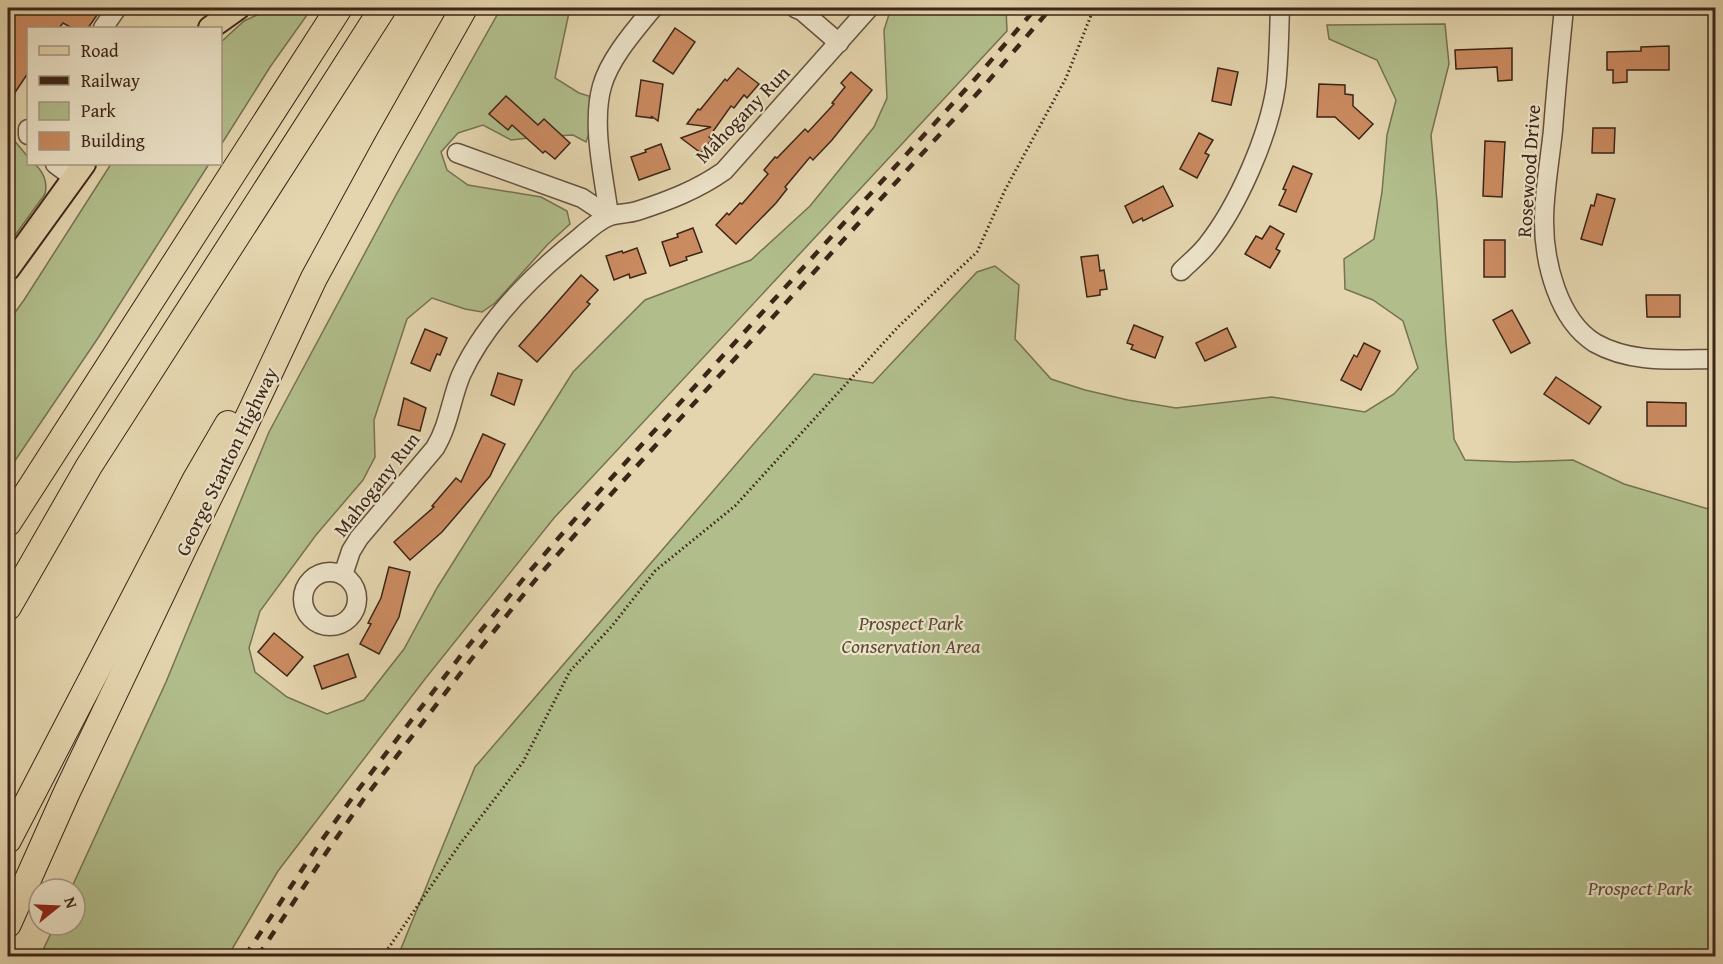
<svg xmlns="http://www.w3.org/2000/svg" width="1723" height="964" viewBox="0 0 1723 964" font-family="'Gentium Book Plus',serif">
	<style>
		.green { fill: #b1be8c; stroke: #767252; stroke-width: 1.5 }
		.building { fill: #cb8b61; stroke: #3c2518; stroke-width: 1.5 }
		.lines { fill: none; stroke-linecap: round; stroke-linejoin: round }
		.minor-casing { stroke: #66513e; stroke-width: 21 }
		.major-casing { stroke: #3c2518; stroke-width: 26 }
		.highway-casing { stroke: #3c2518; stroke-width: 28 }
		.path { stroke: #3c2518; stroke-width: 3; stroke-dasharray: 1.5 3; stroke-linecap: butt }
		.minor { stroke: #ede4ca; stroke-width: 18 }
		.major { stroke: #e4d5ae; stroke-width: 22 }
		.highway { stroke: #e4d5ae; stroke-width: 26 }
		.rail { stroke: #3c2518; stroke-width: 4.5; stroke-dasharray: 10 10; stroke-linecap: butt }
		.labels { text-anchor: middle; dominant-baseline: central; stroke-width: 4.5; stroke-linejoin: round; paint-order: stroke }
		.street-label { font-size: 20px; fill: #3c2518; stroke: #ede4ca }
		.park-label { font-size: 20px; font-style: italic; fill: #594b35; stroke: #ede4ca }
	</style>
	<rect width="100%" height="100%" fill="#e4d5ae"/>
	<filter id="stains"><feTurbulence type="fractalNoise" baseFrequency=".00333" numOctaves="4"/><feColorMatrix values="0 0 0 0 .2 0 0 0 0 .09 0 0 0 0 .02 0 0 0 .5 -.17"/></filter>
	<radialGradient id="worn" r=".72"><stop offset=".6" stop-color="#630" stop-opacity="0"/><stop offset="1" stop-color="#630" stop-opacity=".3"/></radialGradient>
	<g class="green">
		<polygon points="272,8 308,8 307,15 270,67 221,145 221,42 244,21"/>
		<polygon points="501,8 570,8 555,78 579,93 589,96 593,122 586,142 573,135 538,137 511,140 483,125 458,133 441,152 447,170 468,185 541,197 567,211 570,224 548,244 495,303 482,312 465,309 432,298 407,319 374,420 375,457 363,480 316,535 260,611 249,648 255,672 287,697 327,714 364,700 404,649 437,588 573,372 645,300 751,260 810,206 874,127 887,98 884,30 891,8 1006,8 1007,31 554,518 425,679 278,871 228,956 40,956 55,925 75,925 75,889 71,889 166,682 269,432 396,195"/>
		<polygon points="1445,24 1449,64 1431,135 1437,202 1446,342 1454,439 1465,460 1514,462 1573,460 1624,484 1715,511 1715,956 398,956 475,767 814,374 873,383 977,272 995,266 1019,285 1015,339 1051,379 1085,390 1128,400 1176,408 1272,397 1365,412 1394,394 1418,368 1403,321 1373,300 1345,289 1344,259 1374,239 1382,192 1387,135 1396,100 1377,60 1329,39 1327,25"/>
		<path d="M8,133L28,157V164H35C43,172 48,182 45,194L8,245Z"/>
		<polygon points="111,164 209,164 98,338 8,471 8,322 24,300"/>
	</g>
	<g class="building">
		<polygon points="8,8 102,8 88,28 72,28 63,23 59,28 28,28 28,73 8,103"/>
		<polygon points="675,28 695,42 673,74 653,61"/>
		<polygon points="1669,46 1669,70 1627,70 1627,82 1613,83 1613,70 1607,70 1607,52 1641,51 1641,47"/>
		<polygon points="1512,48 1512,80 1498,81 1497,67 1456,69 1455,50"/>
		<polygon points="738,68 759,84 747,98 744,95 734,108 731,106 709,137 712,139 701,153 681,138 711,127 687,124 698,109 700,110 725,79 727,81"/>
		<polygon points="1218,68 1238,72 1231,105 1212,101"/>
		<polygon points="851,72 872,90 832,140 813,160 810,157 785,187 787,189 776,203 736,244 716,225 727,213 729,215 740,203 742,204 768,174 764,170 775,157 777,158 805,129 808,132 834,104 832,103 845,87 841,83"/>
		<polygon points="641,80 663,84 658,121 651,116 652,118 636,116"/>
		<polygon points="1319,84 1345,85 1345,94 1353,95 1353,106 1373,124 1359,139 1335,117 1317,117"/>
		<polygon points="506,96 538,125 544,119 570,143 555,159 545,151 543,153 512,125 508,130 489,114"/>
		<polygon points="1593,128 1615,128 1614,153 1592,153"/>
		<polygon points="1199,133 1213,140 1205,153 1209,155 1197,178 1180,169"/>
		<polygon points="1485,141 1505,142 1502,197 1483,196"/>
		<polygon points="661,144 670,169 639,180 631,157 646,152 645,150"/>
		<polygon points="1293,166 1312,174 1296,212 1279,205 1286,190 1283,189"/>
		<polygon points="1163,186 1173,206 1143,221 1142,218 1133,223 1125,206"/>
		<polygon points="1597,194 1615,199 1602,245 1581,239 1591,205 1594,206"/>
		<polygon points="1270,226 1284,234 1276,249 1280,251 1270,268 1245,254 1256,236 1262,239"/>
		<polygon points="693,228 702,252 686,257 687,260 670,266 662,242 678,237 677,234"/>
		<rect x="1484" y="240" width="21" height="37"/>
		<polygon points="637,248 646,273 630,278 629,274 614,280 606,256 622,251 623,253"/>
		<polygon points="1098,255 1100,271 1104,270 1107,289 1100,290 1100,295 1087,297 1081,257"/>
		<polygon points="581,275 598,290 587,302 590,304 537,362 519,346"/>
		<polygon points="1646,295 1680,295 1680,317 1647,317"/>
		<polygon points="1512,310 1530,343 1511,353 1493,320"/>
		<polygon points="1134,325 1163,337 1155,358 1131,349 1133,345 1127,343"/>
		<polygon points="1227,328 1236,347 1205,361 1196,343"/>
		<polygon points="425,329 447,338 440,355 437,354 430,371 411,363"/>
		<polygon points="1364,343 1380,351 1361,390 1341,380 1354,355 1357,357"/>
		<polygon points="498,373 522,380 514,405 491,395"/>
		<polygon points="1556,377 1601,407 1589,424 1544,394"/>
		<polygon points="404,398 426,408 420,431 398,425"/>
		<polygon points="1647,402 1686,403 1686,426 1647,426"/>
		<polygon points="483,434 505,444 490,476 442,532 410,560 394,542 434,507 432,506 456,478 461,482"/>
		<polygon points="389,567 410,572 399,617 379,654 360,644 371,624 368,623 381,598"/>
		<polygon points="274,633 303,657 287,676 258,652"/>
		<polygon points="348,654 356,677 322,689 314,666"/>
	</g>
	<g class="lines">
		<defs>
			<g id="minor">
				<polyline points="795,8 802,11 839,43"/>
				<path d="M1564,8C1560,48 1556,89 1553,130C1550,160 1544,191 1544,221C1544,262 1558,320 1595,343C1632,364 1675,359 1716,359"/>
				<polyline points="103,28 117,8"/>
				<polyline points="28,129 28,135"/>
				<polyline points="457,153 582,198 609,216"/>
				<polyline points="55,164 74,178"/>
				<path d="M609,216C604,176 591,125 602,86C610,58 635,30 653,8"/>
				<path d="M1181,271C1189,263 1199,255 1207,245C1238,206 1269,135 1276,86C1279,60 1279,33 1280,8"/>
				<circle cx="330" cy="599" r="27"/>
				<path d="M343,575L351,551L359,538L435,448C449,425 451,399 461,375C485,322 535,273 580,237C588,230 599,220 610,216C618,213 628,214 637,211C668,201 697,190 724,171L869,8"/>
			</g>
			<g id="major">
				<polyline points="210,28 238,8"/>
				<polyline points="8,269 84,164"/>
			</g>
			<g id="highway">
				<polyline points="8,523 339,8"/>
				<polyline points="8,607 89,466 383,8"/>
				<polyline points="8,840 196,479 228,424"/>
				<polyline points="8,924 67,792 185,545 240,435 314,278 386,146 464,8"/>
			</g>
		</defs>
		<use href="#minor" class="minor-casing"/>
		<use href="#major" class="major-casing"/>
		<use href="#highway" class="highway-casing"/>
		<polyline class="path" points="383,956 460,844 523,762 570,671 612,626 655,571 735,506 898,327 977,252 1005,190 1066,78 1094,8"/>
		<use href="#minor" class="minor"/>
		<use href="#major" class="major"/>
		<use href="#highway" class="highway"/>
		<g class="rail">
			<polyline points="245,956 319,844 355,794 465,650 529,572 595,496 976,78 1036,8"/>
			<polyline points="258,956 328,850 363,800 473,657 537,578 603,503 984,86 1051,8"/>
		</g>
	</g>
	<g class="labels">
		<g class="street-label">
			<text transform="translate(742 114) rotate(-46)">Mahogany Run</text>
			<text transform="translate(1528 171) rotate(-86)">Rosewood Drive</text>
			<text transform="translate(226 461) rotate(-64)">George Stanton Highway</text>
			<text transform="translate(376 484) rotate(-52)">Mahogany Run</text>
		</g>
		<g class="park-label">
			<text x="911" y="622">Prospect Park<tspan x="911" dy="23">Conservation Area</tspan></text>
			<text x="1640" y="887">Prospect Park</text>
		</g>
	</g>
	<rect width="1723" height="964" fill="none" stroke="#e4d5ae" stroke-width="30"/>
	<rect x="9" y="9" width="1705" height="946" fill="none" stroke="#3c2518" stroke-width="3"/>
	<rect x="15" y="15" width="1693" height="934" fill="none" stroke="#3c2518" stroke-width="1.5"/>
	<rect x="27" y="27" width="195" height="138" fill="#ede4ca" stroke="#a69883" stroke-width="1.5"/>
	<rect x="39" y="46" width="30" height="9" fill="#e4d5ae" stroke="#a69883" stroke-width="1.5"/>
	<text x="81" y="57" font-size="18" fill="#3c2518">Road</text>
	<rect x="39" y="76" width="30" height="9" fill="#3c2518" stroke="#a69883" stroke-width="1.5"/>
	<text x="81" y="87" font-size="18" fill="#3c2518">Railway</text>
	<rect x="39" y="102" width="30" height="18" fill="#b1be8c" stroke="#a69883" stroke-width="1.5"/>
	<text x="81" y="117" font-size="18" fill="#3c2518">Park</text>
	<rect x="39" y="132" width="30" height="18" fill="#cb8b61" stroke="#a69883" stroke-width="1.5"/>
	<text x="81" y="147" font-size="18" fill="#3c2518">Building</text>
	<g transform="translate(57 907) rotate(72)"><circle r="28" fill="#ede4ca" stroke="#a69883" stroke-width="1.5"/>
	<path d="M0-4.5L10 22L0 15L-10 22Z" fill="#8f2418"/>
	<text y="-9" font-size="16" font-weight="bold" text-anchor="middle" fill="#3c2518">N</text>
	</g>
	<rect width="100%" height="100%" filter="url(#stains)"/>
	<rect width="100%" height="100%" fill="url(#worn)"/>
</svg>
